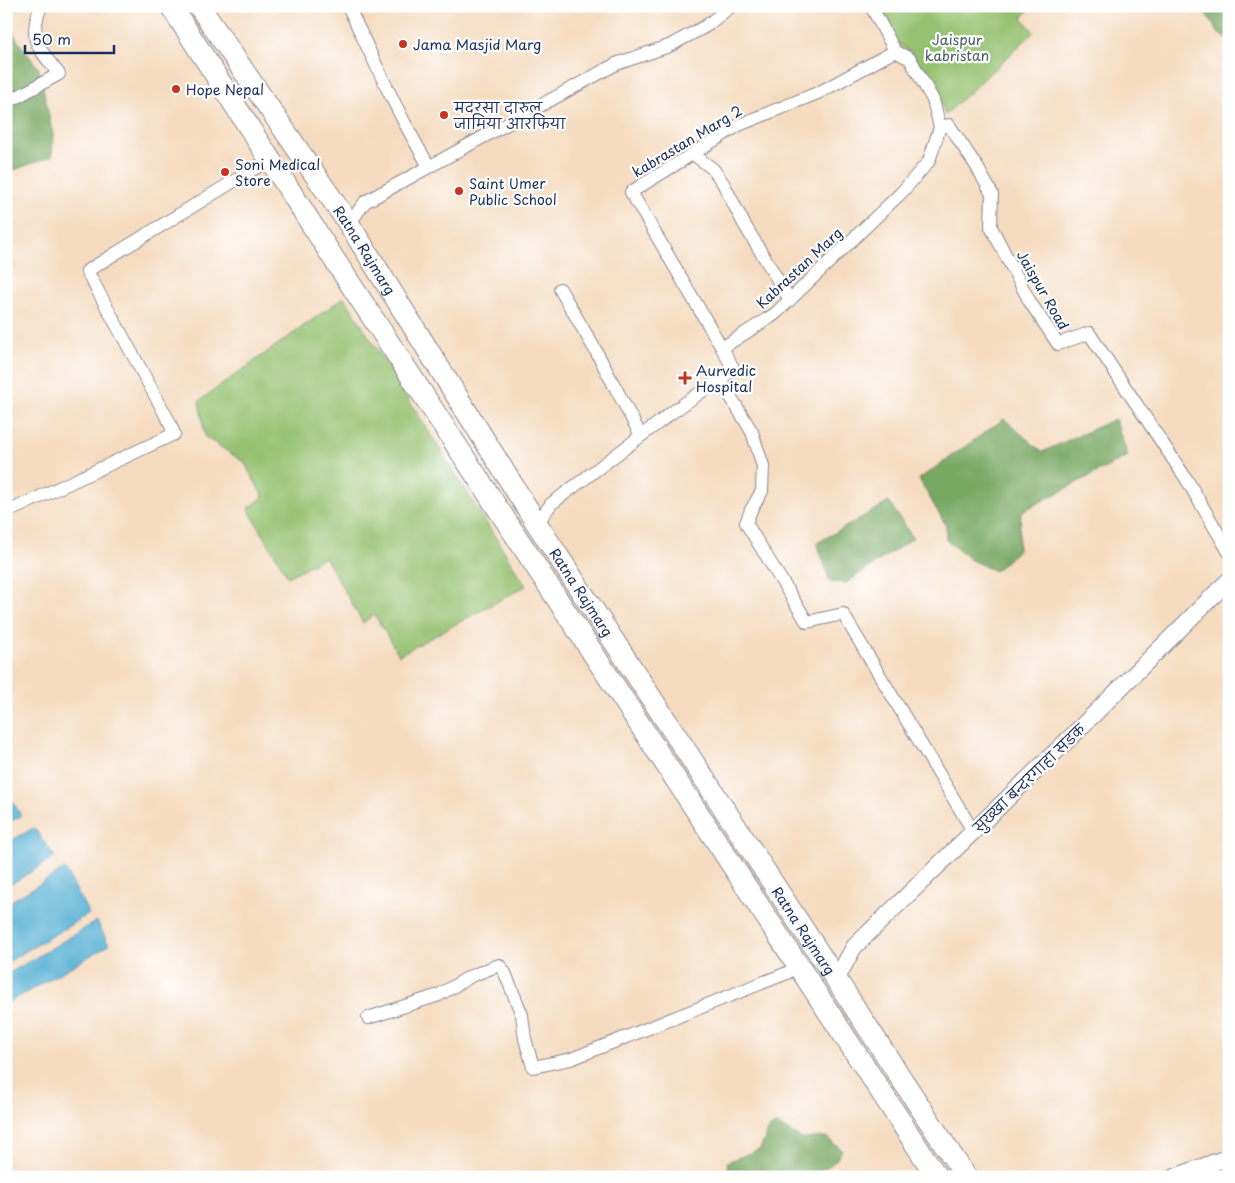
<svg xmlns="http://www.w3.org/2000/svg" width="1235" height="1183" viewBox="0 0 1235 1183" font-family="'Playpen Sans','Playpen Sans Deva',sans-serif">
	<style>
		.green { fill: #95c16f; stroke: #587866 }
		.forest { fill: #78a762; stroke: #4a6b60 }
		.water { fill: #56b1d4; stroke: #387099 }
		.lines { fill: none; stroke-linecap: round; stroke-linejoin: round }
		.minor-casing { stroke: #88858e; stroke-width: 14 }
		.tertiary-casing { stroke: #88858e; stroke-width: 18 }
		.trunk-casing { stroke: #88858e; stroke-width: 23 }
		.minor { stroke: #fff; stroke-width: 12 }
		.tertiary { stroke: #fff; stroke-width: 16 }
		.trunk { stroke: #fff; stroke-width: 21 }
		.poi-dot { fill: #c8321e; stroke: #fff; stroke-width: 2 }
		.labels { text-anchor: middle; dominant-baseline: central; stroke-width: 4.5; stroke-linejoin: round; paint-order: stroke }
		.park-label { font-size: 14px; fill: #466264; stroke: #fff }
		.poi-label { font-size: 14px; fill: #1b2f5e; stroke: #fff; text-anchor: start }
		.street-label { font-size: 14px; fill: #1b2f5e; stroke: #fff }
	</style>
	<rect width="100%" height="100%" fill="#fff"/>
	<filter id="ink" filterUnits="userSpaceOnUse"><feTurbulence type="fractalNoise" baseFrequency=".02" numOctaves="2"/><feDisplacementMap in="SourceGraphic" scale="10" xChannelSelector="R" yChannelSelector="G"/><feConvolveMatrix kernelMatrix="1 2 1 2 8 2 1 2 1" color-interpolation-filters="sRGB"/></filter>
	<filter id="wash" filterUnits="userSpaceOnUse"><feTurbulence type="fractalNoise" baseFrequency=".0096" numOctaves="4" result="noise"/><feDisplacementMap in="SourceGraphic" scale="20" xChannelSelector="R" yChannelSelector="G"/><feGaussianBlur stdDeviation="1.12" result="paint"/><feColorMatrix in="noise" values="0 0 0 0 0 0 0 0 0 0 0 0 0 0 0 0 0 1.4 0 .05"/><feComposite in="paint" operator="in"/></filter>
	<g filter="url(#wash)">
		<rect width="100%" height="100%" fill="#f5dbbf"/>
		<g class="green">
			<polygon points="874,6 1032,6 1022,18 1034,32 945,115 936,87 912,53 892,40"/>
			<polygon points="344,297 526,586 399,655 374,614 363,623 325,557 288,577 248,509 263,497 244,462 205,437 199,401"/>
		</g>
		<g class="forest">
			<polygon points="1201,6 1229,6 1229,40 1219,34"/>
			<polygon points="7,21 18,41 39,69 53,134 52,156 6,173"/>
			<polygon points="1004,419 1042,452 1115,419 1128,456 1021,512 1018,550 995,571 969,559 946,540 946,526 919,479"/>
			<polygon points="889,502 913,538 846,583 830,582 817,543"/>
			<path d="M776,1124L802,1139L826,1137L842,1150C840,1153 838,1158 836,1160C815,1183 757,1177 729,1177L727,1162L760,1149L769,1129Z"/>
		</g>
		<g class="water">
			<polygon points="6,789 21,816 6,824"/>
			<polygon points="34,828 55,857 6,887 6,843"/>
			<polygon points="65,869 89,914 6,963 6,904"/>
			<polygon points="97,921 109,945 6,1004 6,975"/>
		</g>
	</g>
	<g filter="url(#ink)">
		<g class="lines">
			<defs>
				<g id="minor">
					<path d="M348,6C374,60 398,115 429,166"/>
					<polyline points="871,6 895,51 910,59 933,100 940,127 949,125 977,167 992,194 991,227 1030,302 1058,344 1089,333 1187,480 1229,552"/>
					<path d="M6,103L59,74C39,48 27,41 41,6"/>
					<polyline points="693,154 713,169 723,183 744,224 790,300"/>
					<polyline points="349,224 365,202 616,64 669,46 706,26 731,6"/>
					<polyline points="560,289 597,353 641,436"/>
					<polyline points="722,348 631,192 739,125 820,92 895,51"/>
					<polyline points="720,379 752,432 763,466 762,491 751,510 746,523 807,622 843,614 973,831"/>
					<polyline points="16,508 174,434 169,421 87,271 270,159"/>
					<polyline points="537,524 551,504 674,411 727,374 733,368 722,348 775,314 902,192 929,161 940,127"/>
					<polyline points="368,1018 439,995 471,976 499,965 505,973 522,1015 525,1039 533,1067 571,1059 787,973 798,966"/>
				</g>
				<g id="tertiary">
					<polyline points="836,980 854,947 1076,732 1229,580"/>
					<polyline points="1175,1177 1229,1157"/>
				</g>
				<g id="trunk">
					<polyline points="171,6 332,256 937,1177"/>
					<path id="s1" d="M199,6L349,224L537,524L966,1177"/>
				</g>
			</defs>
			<use href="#minor" class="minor-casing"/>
			<use href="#tertiary" class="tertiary-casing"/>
			<use href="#trunk" class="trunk-casing"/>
			<use href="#minor" class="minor"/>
			<use href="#tertiary" class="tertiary"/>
			<use href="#trunk" class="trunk"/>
		</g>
	</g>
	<g class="poi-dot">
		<circle cx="403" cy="44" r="5"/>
		<circle cx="176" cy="89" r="5"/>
		<circle cx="444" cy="115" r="5"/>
		<circle cx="225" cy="172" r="5"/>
		<circle cx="459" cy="191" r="5"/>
		<path d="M682.5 370.5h5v5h5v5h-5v5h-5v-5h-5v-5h5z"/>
	</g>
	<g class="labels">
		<g class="park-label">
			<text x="957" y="39">Jaispur<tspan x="957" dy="16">kabristan</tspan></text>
		</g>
		<g class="poi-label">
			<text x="413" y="44">Jama Masjid Marg</text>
			<text x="186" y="89">Hope Nepal</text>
			<text x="454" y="107">मदरसा दारुल<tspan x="454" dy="16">जामिया आरफिया</tspan></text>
			<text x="235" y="164">Soni Medical<tspan x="235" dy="16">Store</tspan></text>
			<text x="469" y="183">Saint Umer<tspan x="469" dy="16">Public School</tspan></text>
			<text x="696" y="370">Aurvedic<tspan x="696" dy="16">Hospital</tspan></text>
		</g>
		<g class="street-label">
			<text transform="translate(687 141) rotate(-31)">kabrastan Marg 2</text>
			<text stroke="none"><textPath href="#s1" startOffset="295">Ratna Rajmarg</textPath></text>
			<text transform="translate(799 268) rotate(-43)">Kabrastan Marg</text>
			<text transform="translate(1043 290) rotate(60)">Jaispur Road</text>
			<text stroke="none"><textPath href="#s1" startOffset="700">Ratna Rajmarg</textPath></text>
			<text transform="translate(1029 778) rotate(-44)">सुख्खा बन्दरगाहा सडक</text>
			<text stroke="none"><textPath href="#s1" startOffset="1105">Ratna Rajmarg</textPath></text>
		</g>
	</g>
	<rect width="1235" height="1183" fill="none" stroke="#fff" stroke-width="25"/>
	<path d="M25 45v8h89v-8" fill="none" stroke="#1b2f5e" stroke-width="2.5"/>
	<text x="32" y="45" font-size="15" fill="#1b2f5e" stroke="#ffffff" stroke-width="4" paint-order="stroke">50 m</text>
</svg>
